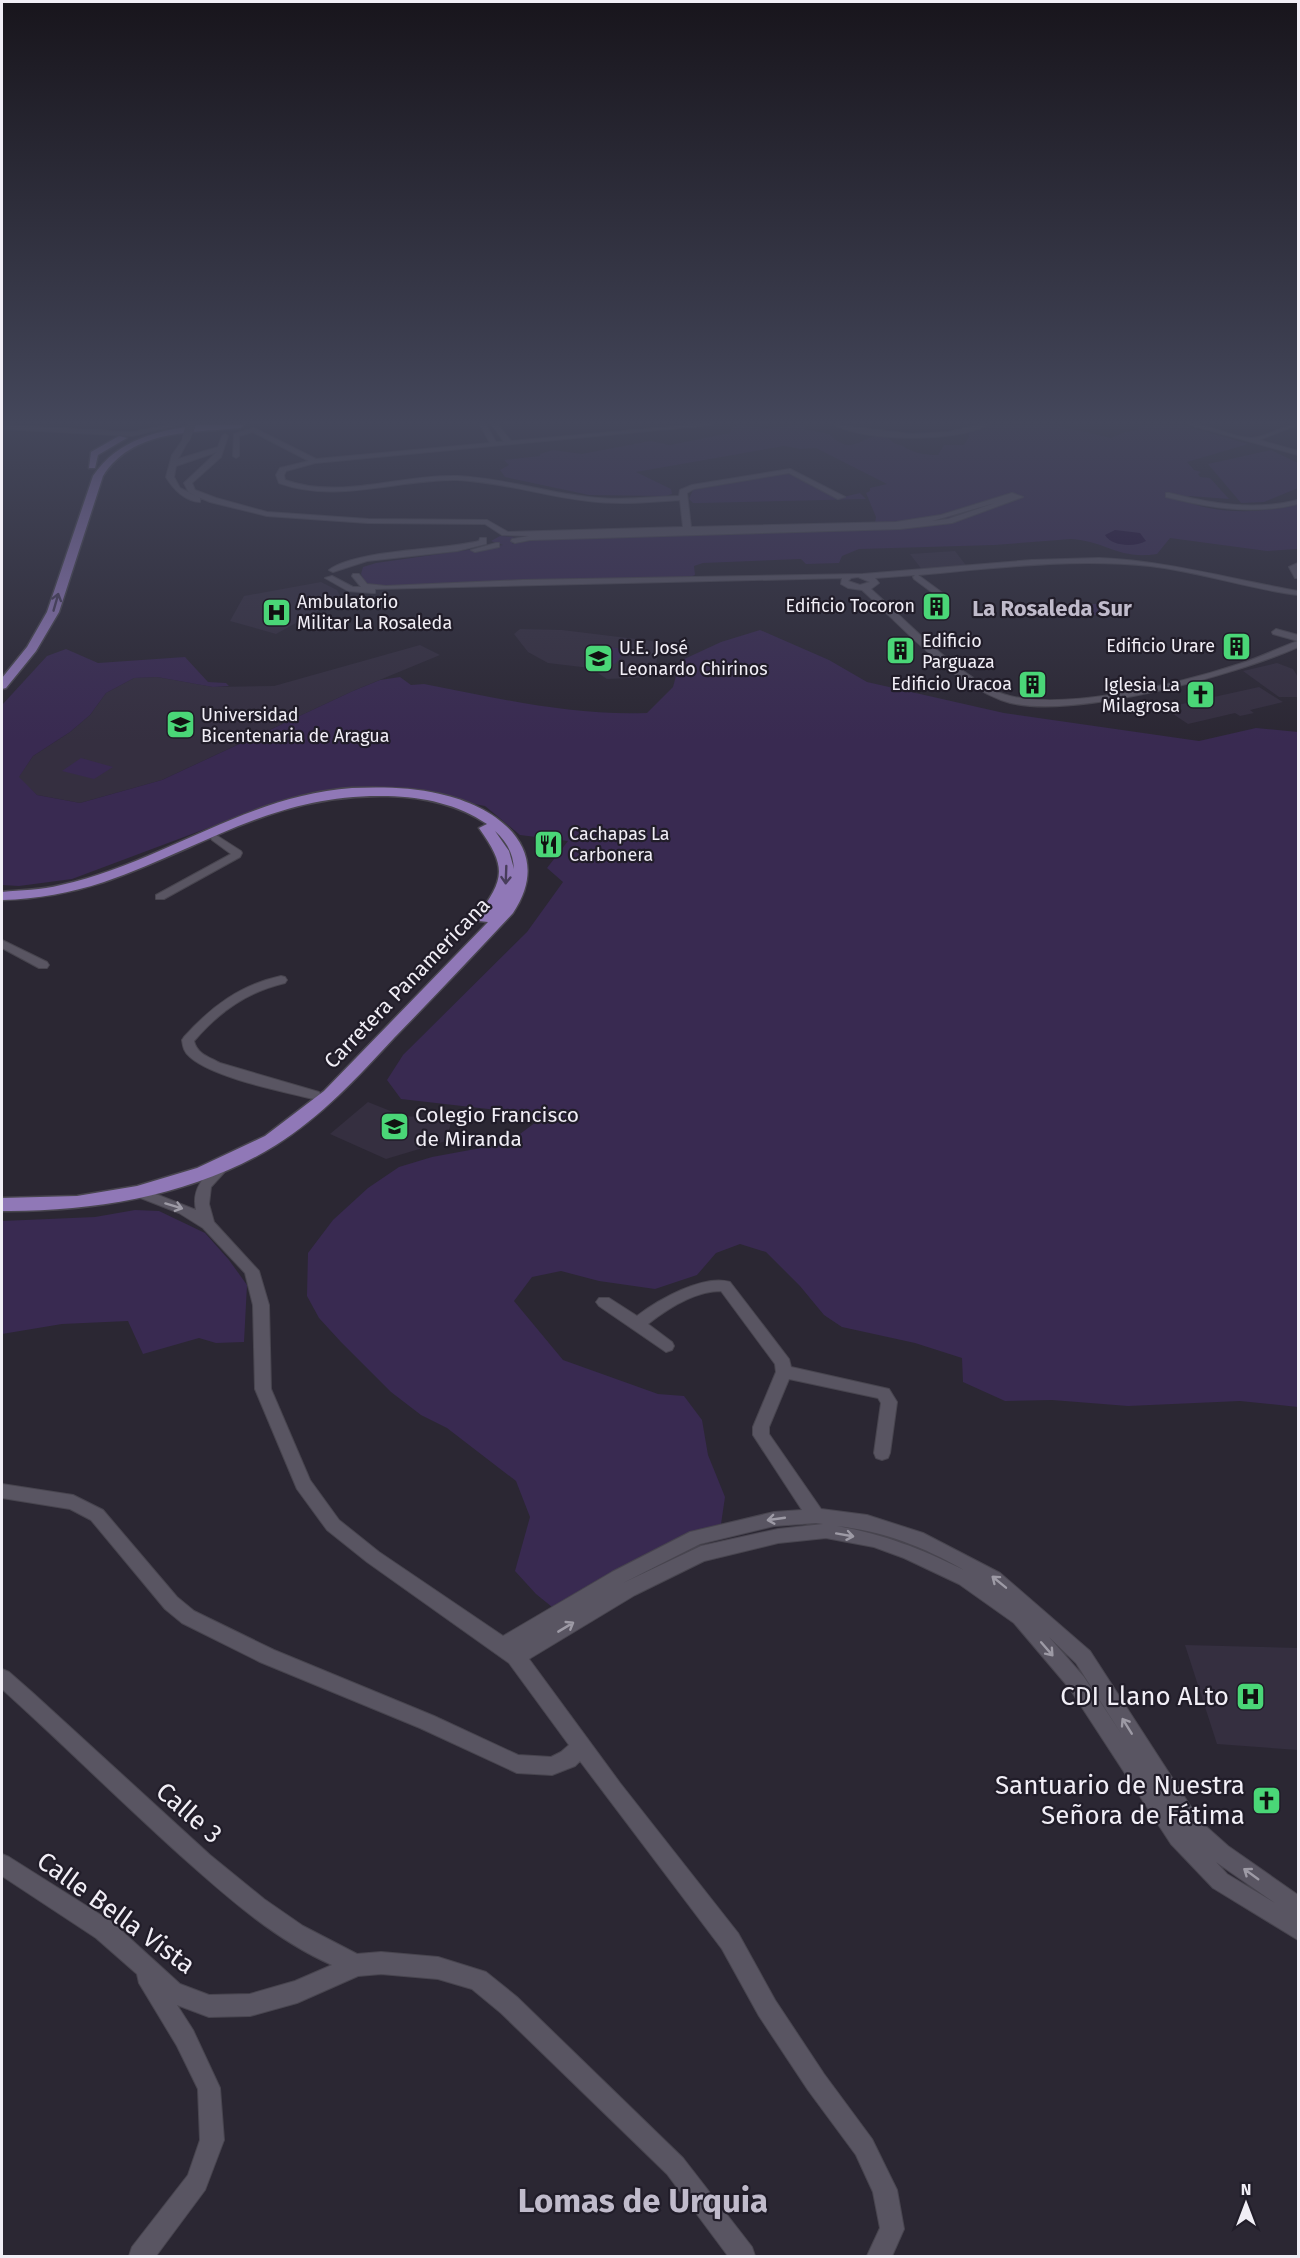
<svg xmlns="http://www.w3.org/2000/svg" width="1300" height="2258" viewBox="0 0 1300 2258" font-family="'Fira Sans',sans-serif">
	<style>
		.built { fill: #352f40 }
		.green { fill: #392a51 }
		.water { fill: #210e38 }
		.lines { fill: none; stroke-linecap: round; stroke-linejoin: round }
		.minor-casing { stroke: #48454f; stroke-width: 2 }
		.primary-casing { stroke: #48454f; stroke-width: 3 }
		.minor { fill: #595562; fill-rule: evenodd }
		.primary { fill: #9078b7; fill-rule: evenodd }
		.minor-bridge-casing { stroke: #48454f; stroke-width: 9; stroke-linecap: butt }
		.minor-bridge { stroke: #595562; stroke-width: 8 }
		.oneway { stroke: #483d5b }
		.oneway2 { stroke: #9d9aa5 }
		.labels { text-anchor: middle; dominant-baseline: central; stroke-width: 4.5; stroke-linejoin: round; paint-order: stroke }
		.far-poi-label { font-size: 18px; fill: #f1eef6; stroke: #211d29; text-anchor: start }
		.street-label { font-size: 21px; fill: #f1eef6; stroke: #211d29 }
		.poi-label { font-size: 21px; fill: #f1eef6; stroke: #211d29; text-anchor: start }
		.far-district-label { font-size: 22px; font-weight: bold; fill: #c0bbcb; stroke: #211d29 }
		.near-poi-label { font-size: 26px; fill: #f1eef6; stroke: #211d29; text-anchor: end }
		.near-street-label { font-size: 26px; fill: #f1eef6; stroke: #211d29 }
		.near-district-label { font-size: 33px; font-weight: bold; fill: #c0bbcb; stroke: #211d29 }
	</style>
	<rect width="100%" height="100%" fill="#2b2733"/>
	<g class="built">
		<polygon points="955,551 968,568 923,571 910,554"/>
		<polygon points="321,582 337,590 341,598 276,634 230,621 244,596"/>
		<polygon points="520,629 562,630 660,642 654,677 607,679 590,668 548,663 528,652 514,634"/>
		<polygon points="420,645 440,655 353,691 162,780 80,803 37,795 18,778 33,756 70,732 90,715 106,693 134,678 157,677 213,687 274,686"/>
		<polygon points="1277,663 1293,669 1298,677 1298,697 1279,697 1243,671"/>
		<polygon points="1259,687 1283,702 1250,710 1254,713 1240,716 1235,713 1188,724 1164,708"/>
		<polygon points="368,1102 403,1116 452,1119 446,1141 386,1159 330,1134"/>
		<polygon points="1185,1645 1298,1648 1298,1750 1217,1744"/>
	</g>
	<g class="green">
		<path d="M739,425L765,428L805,425L804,429L829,434C854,458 860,435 880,436C888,436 891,441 894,443C896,445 900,444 903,446C913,453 924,455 938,455L944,445H964L969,437L968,431L990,425H1055L1111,438L1125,432L1138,430L1141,425H1182L1248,444L1187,462L1194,470L1201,472L1198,474L1200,477L1210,478L1229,499L1190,496L1181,499C1214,515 1263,514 1298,504V549L1267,551L1170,538L1157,554C1118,560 1106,541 1071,539L994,545L859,549L842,556L839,563L806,564L801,559L703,563L694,566L695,575L690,577L393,587L365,583L361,574L363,567L376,563L503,545L491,541L500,536L513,537L516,540L512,544L559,536L699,527L875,523L876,517L866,493L870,491V488L887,484L816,448L801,449L784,446L636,472L671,489L672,494L665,496L589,495L505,477L500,470L509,465L504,460L540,456V454L553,450L582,454L650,441L670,445L730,433L732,427Z"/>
		<polygon points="1271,450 1298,463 1298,488 1264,502 1241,503 1208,464"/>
		<polygon points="786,473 843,497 860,493 866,499 700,503 693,503 689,499 693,490"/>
		<polygon points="1079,604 1120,604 1126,615 1084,615"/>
		<path d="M760,630L829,660L867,682L1004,713L1199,741L1256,728L1298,732V1407L1240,1401L1128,1406L1052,1400L1005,1401L963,1382L962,1358L915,1343L842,1327L824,1315L800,1286L766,1252L740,1244L716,1253L697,1275L655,1289L599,1281L561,1271L532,1277L514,1301L563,1360L658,1394L684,1396L702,1420L708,1455L725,1497L721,1524C660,1540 610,1577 557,1611L536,1594L515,1571L530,1517L516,1481L447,1428L421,1415L391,1392L341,1342L319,1318L307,1296L308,1253L333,1220L368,1188L399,1167L432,1157L508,1143L540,1119L515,1112L401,1099L387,1080L403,1055L527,932L563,882L547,868L568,841L520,835L485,806L405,791L293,802L208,828L72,879L19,886L2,885V705L47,656L66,649L98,663L185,657L208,682L226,683L229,686L213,687L157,677L134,678L106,693L90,715L70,732L33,756L19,777L37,795L80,803L162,780L353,691L380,680L400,677L411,685L424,684C498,698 571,716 647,713L673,687L680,661L721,642Z"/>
		<polygon points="599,646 626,649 615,664 588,661"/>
		<polygon points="81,758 113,767 94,779 62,771"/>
		<polygon points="135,1210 159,1211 205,1233 229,1260 247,1285 244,1342 216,1343 199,1338 143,1354 128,1321 62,1324 2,1334 2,1221 95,1217"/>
	</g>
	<path class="water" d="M1115,530L1140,533L1146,541C1135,547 1112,547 1105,535Z"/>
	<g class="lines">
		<defs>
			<g id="minor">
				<polygon points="2,425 132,432 169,425 179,425 132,436 2,429"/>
				<path d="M480,425H486L496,442H504L492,425H498L511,441L691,425H711L315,463L286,471L284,475L285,480C340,500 401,474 457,476C502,478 544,492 588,497C618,501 649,497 679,496L680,490L692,485L790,469L845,497L838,499L789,473L694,489L687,493L691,527L896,522L941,515L1012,493L1023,497L952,523L900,529L530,540L515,543L511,541L512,539L529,536L502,535L485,524L368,523L267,516L210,502L189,493L184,483L217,452L176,466L174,477L180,488L200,498V502C185,501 173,489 166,477L172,455L184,438L189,439L178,459L218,447L222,436L225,434L228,436L221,457L192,483L195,490L216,498L267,512L368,519L487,520L508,532L683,527L680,500C650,502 619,505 588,501C544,496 502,482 457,480C398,479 337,504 279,483L276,475L280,468L309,461L253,432L239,436V456L236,458L233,456L234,434L254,428L316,459L490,443ZM995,503L948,519L932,521Z"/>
				<path d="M835,425L912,434L948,432L979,425H988C958,442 865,442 835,425Z"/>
				<path d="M1190,425C1210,423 1230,438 1251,438C1266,438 1281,425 1297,425L1259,440L1298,451V455Z"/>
				<path d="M1169,493C1212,504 1254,511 1298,500V504C1253,515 1211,508 1166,497V493Z"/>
				<path d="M480,538H486V544L457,551L367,561L333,572L329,570C359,549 439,551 479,541Z"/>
				<polygon points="496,543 499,543 499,547 475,552 471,550"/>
				<path d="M1099,558C1168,561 1230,579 1298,591V595C1249,589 1201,572 1150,566C1073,558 995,568 918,575L944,594V598L941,599L914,579L913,577L915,575L875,578L879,583L871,589C909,623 947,665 993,690C1047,717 1182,683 1239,664C1259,658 1278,648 1298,641V647C1239,674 1062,724 1001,700C947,679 905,629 862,590L848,588L841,584L842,578L375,589V593H372L348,591L325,578L332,576L353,587H361L352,576L353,574H359L367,584L386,586L523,580L863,574L1032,560ZM858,577L870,582L860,585L848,581L851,578Z"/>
				<polygon points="1298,563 1298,578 1295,578 1289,567"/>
				<polygon points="1276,629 1298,635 1298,641 1273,634 1272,632"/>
				<polygon points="216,835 241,851 242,853 240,857 164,899 156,899 156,895 231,854 212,840 211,838"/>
				<polygon points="2,940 47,962 49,965 47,968 39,968 2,948"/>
				<path d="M281,976L285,977L287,980L285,983C247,992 220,1011 194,1041C197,1054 209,1057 220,1063L319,1092L321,1095L319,1098L314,1099C281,1091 214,1078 190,1057C184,1052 183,1047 182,1040L184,1037C211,1007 240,985 281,976Z"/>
				<path d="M224,1160L231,1165L211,1187L209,1204L214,1222L259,1271L269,1305L271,1389L310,1480L339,1520L379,1552L503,1636L612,1572L690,1532L774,1512L802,1510L753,1435V1427L776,1372L775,1364L721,1291C695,1291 667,1309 648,1324L672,1342L674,1346L672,1350L666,1352L599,1306L596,1302L599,1298H609L637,1316C658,1300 703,1274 730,1282L789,1359L791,1367L889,1389L897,1402L890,1453L888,1458L882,1460L876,1458L874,1453L881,1403L878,1398L789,1379L769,1427V1434L821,1509L867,1515L923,1533L1000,1573L1090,1651L1200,1821L1228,1846L1298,1895V1917H1297L1298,1918V1940L1213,1888L1171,1844L1070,1689L1014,1623L959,1584L904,1558L874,1547L826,1538L778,1543L704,1561L635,1595L529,1659L620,1783L738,1933L775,2000L824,2074L872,2139L897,2190L904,2229L892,2256H867L880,2228L873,2192L856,2155L808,2090L759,2016L722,1949L580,1761L575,1766L552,1775L517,1773L420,1728L260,1662L182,1623L165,1609L91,1520L70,1509L2,1498V1484L73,1495L103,1510L177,1597L194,1611L274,1650L434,1716L518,1755L551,1757L561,1752L569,1745L509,1663L367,1562L327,1530L297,1489L255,1389L253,1305L245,1273L203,1228L179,1213L133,1195L131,1192L138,1187L196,1210C191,1188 205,1176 219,1162ZM816,1523L823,1524L778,1529L701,1546L623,1583L700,1544L774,1526ZM837,1526C883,1531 924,1547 964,1570C919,1548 886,1535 837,1526ZM1049,1637L1076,1663L1122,1735L1084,1677ZM1216,1862L1275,1903L1227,1874Z"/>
				<path d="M2,1669L9,1672L34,1694L210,1855L264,1899L303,1926L357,1954L381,1952L438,1957L486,1972L517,1997L683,2158L752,2247L755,2256H728L667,2174L501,2013L472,1989L438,1979L381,1974L358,1976L297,2003L250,2016L209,2017L177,2005L193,2030L220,2088L224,2140L205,2190L156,2256H129L132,2247L188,2175L200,2140L198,2089L177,2046L139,1983L137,1974L96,1938L2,1876V1854L9,1857L112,1922L180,1984L209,1995L250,1994L295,1981L332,1965C275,1940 226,1896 180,1855C120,1801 62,1743 2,1689Z"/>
			</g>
			<g id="primary">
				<path d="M198,425H244L240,428C192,433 133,429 103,476L59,612L36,651L6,688L2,689V678L27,647L47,612L93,476C118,439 157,431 198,425Z"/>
				<polygon points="119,436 127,438 98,455 95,468 89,468 91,452"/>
				<path d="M352,788C381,787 411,787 440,794C499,807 555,850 513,913C474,955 434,997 394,1038C358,1077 322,1116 276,1145C196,1195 94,1212 2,1211V1198L77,1196L137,1186L197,1168L265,1136L324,1091L488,922L479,921L476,918C504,879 508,869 479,828L487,824C457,804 424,797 388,796C275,793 206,847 104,882C70,893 38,899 2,900V892C21,890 41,890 61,885C162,863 247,795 352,788ZM495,831C507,842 513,853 514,869L509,851Z"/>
			</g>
		</defs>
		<use href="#minor" class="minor-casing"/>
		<use href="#primary" class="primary-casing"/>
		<use href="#minor" class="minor"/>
		<use href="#primary" class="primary"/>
		<defs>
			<polyline id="minor-bridge" points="186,439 191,425"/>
		</defs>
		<use href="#minor-bridge" class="minor-bridge-casing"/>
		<use href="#minor-bridge" class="minor-bridge"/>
	</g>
	<defs><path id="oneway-shaft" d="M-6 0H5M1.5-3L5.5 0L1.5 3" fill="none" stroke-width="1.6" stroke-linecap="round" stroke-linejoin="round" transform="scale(1.5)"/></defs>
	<g class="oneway">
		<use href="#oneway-shaft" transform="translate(56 602) rotate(-74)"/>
		<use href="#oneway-shaft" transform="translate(506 875) rotate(92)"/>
	</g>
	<g class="oneway2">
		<use href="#oneway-shaft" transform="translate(174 1206) rotate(17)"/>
		<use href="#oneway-shaft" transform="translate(776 1519) rotate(172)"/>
		<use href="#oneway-shaft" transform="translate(845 1535) rotate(10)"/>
		<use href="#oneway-shaft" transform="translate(999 1582) rotate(-141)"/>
		<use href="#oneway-shaft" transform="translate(566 1627) rotate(-31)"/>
		<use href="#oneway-shaft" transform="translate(1047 1649) rotate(49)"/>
		<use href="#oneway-shaft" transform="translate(1127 1726) rotate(-122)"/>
		<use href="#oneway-shaft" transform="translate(1251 1874) rotate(-144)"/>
	</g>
	<linearGradient id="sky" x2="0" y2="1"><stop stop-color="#18151c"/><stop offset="0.57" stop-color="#44475b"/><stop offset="1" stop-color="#44475b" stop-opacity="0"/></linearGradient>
	<rect width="1300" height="741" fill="url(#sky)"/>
	<defs>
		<symbol id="building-square" viewBox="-11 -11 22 22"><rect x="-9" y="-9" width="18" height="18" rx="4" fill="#4ad677" stroke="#211d29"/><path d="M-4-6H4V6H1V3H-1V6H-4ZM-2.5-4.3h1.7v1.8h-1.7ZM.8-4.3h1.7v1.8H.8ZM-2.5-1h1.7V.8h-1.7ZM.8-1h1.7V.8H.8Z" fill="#111"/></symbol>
		<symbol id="hospital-square" viewBox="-11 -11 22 22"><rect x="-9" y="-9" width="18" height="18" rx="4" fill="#4ad677" stroke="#211d29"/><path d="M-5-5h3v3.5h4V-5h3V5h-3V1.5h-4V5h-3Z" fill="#111"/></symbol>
		<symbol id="school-square" viewBox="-11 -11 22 22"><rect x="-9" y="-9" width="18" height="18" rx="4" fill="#4ad677" stroke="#211d29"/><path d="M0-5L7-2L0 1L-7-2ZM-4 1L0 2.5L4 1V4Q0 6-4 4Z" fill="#111"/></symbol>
		<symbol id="church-square" viewBox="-11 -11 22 22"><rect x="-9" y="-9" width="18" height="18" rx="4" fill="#4ad677" stroke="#211d29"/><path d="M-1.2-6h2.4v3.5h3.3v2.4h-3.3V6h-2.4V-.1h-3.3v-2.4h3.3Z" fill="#111"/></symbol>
		<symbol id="university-square" viewBox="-11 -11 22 22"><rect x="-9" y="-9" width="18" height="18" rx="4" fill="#4ad677" stroke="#211d29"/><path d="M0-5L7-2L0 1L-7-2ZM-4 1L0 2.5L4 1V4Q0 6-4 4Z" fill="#111"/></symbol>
		<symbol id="restaurant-square" viewBox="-11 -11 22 22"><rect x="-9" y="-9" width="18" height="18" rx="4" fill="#4ad677" stroke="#211d29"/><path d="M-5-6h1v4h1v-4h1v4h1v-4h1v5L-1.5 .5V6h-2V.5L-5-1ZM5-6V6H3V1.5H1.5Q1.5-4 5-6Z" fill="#111"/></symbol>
	</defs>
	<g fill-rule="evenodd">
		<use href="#building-square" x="920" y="590" width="33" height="33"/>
		<use href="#hospital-square" x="260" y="596" width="33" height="33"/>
		<use href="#building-square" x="1220" y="630" width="33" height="33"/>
		<use href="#building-square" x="884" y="634" width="33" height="33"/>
		<use href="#school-square" x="582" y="642" width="33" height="33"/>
		<use href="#building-square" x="1016" y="668" width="33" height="33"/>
		<use href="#church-square" x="1184" y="678" width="33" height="33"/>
		<use href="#university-square" x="164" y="708" width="33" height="33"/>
		<use href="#restaurant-square" x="532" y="828" width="33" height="33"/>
		<use href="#school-square" x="378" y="1110" width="33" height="33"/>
		<use href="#hospital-square" x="1234" y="1680" width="33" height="33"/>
		<use href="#church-square" x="1250" y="1784" width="33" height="33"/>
	</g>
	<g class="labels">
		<g class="far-poi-label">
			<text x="297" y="602">Ambulatorio<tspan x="297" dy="21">Militar La Rosaleda</tspan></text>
			<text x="915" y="606" text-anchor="end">Edificio Tocoron</text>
			<text x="922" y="641">Edificio<tspan x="922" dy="21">Parguaza</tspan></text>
			<text x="1215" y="646" text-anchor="end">Edificio Urare</text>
			<text x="619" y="648">U.E. José<tspan x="619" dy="21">Leonardo Chirinos</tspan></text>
			<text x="1012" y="684" text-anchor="end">Edificio Uracoa</text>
			<text x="1180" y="685" text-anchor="end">Iglesia La<tspan x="1180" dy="21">Milagrosa</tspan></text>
			<text x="201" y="715">Universidad<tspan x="201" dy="21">Bicentenaria de Aragua</tspan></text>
			<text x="569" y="834">Cachapas La<tspan x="569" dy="21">Carbonera</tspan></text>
		</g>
		<g class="street-label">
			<text transform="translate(407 983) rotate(-46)">Carretera Panamericana</text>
		</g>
		<g class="poi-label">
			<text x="415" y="1115">Colegio Francisco<tspan x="415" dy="24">de Miranda</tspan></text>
		</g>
		<g class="far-district-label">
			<text x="1052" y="608">La Rosaleda Sur</text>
		</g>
		<g class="near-poi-label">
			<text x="1229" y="1696">CDI Llano ALto</text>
			<text x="1245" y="1785">Santuario de Nuestra<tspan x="1245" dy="30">Señora de Fátima</tspan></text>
		</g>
		<g class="near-street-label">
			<text transform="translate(189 1813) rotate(41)">Calle 3</text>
			<text transform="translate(116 1913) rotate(36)">Calle Bella Vista</text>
		</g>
		<g class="near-district-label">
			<text x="643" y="2201">Lomas de Urquia</text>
		</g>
	</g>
	<rect width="1300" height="2258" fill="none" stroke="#f1eef6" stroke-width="6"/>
	<g transform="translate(1246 2204)" stroke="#211d29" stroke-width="4.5" paint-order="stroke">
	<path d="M0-4.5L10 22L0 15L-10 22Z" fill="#f1eef6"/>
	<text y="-9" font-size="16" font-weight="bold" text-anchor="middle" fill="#f1eef6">N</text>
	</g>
</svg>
